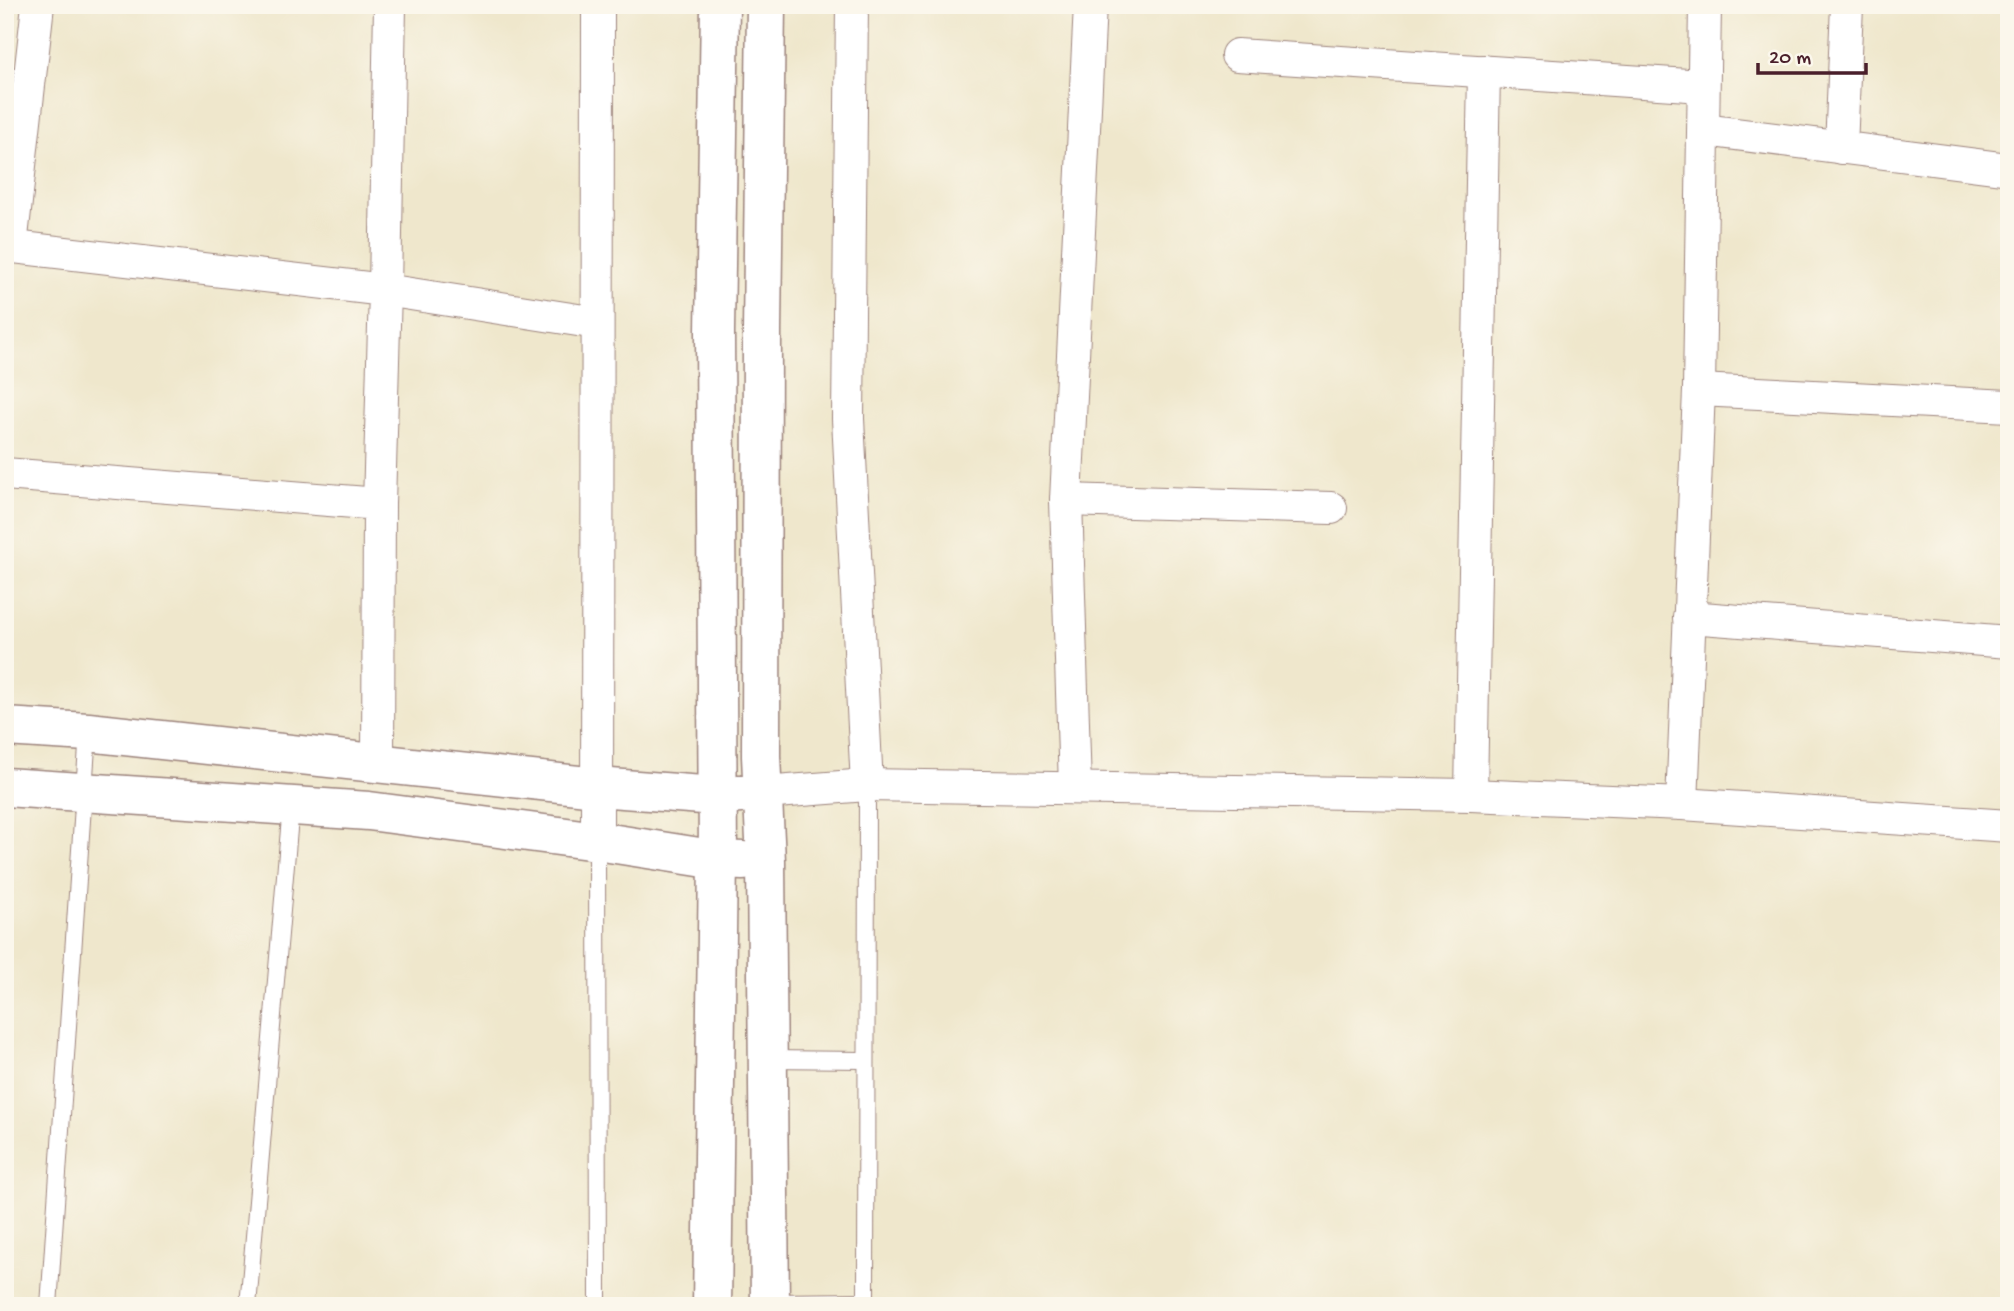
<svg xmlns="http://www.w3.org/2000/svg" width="2014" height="1311" viewBox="0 0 2014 1311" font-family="'Gochi Hand',sans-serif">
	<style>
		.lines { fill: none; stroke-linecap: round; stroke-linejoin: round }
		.service-casing { stroke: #9c837c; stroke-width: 18 }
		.minor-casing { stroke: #9c837c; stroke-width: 34 }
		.tertiary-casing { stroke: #9c837c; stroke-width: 41 }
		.service { stroke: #fff; stroke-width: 16 }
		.minor { stroke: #fff; stroke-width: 32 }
		.tertiary { stroke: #fff; stroke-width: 38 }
	</style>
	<rect width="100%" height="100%" fill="#fbf7ec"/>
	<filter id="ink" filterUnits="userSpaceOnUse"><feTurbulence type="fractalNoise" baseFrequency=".0143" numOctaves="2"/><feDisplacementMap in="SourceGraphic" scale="14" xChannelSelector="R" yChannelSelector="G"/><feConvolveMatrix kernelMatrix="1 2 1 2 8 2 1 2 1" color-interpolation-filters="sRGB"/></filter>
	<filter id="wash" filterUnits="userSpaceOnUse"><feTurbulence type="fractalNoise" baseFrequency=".00686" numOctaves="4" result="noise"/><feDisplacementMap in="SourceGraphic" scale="28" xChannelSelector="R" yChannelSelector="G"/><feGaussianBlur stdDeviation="1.57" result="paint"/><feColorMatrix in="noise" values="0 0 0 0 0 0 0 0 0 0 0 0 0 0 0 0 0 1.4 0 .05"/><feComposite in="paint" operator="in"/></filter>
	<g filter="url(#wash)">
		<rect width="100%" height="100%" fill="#efe7cc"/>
	</g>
	<g filter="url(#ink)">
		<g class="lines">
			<defs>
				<g id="service">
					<polyline points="597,841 598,1306"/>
					<polyline points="767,1059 865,1060"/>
					<polyline points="770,1302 866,1301"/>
					<polyline points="49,1306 88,732"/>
					<polyline points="248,1306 291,806"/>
					<polyline points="866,1306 867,785"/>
				</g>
				<g id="minor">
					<polyline points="390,5 385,290 597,323"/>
					<polyline points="852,5 848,419 867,785"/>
					<polyline points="1237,55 1703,86"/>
					<polyline points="1704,130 2009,169"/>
					<polyline points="1841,148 1847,5"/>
					<polyline points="5,246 385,290 379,504"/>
					<polyline points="11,246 38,5"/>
					<polyline points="1699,390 2009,406"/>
					<polyline points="5,474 379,504 378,762"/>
					<polyline points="1066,500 1331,508"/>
					<polyline points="1689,617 2009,642"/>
					<polyline points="1075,788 1066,500 1090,5"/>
					<polyline points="763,793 867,785 1471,795 1682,804 2009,826"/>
					<polyline points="1471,795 1484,71"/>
					<polyline points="1682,804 1699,390 1705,5"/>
					<polyline points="597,841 598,5"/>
				</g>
				<g id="tertiary">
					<polyline points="766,5 762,331 761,756 766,861 770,1306"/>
					<polyline points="5,727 88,732 597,787 716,796 740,794"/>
					<polyline points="5,787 369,811 597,841 718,860 743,861"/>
					<polyline points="712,1306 718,860 715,331 720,5"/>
				</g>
			</defs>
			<use href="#service" class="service-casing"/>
			<use href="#minor" class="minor-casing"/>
			<use href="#tertiary" class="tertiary-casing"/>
			<use href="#service" class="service"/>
			<use href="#minor" class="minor"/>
			<use href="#tertiary" class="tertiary"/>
		</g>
	</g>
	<rect width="2014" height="1311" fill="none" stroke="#fbf7ec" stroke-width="28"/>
	<path d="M1758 63v10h108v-10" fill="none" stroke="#4a1f2b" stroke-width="3.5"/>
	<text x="1769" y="63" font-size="21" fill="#4a1f2b" stroke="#fbf7ec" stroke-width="5" paint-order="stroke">20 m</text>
</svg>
